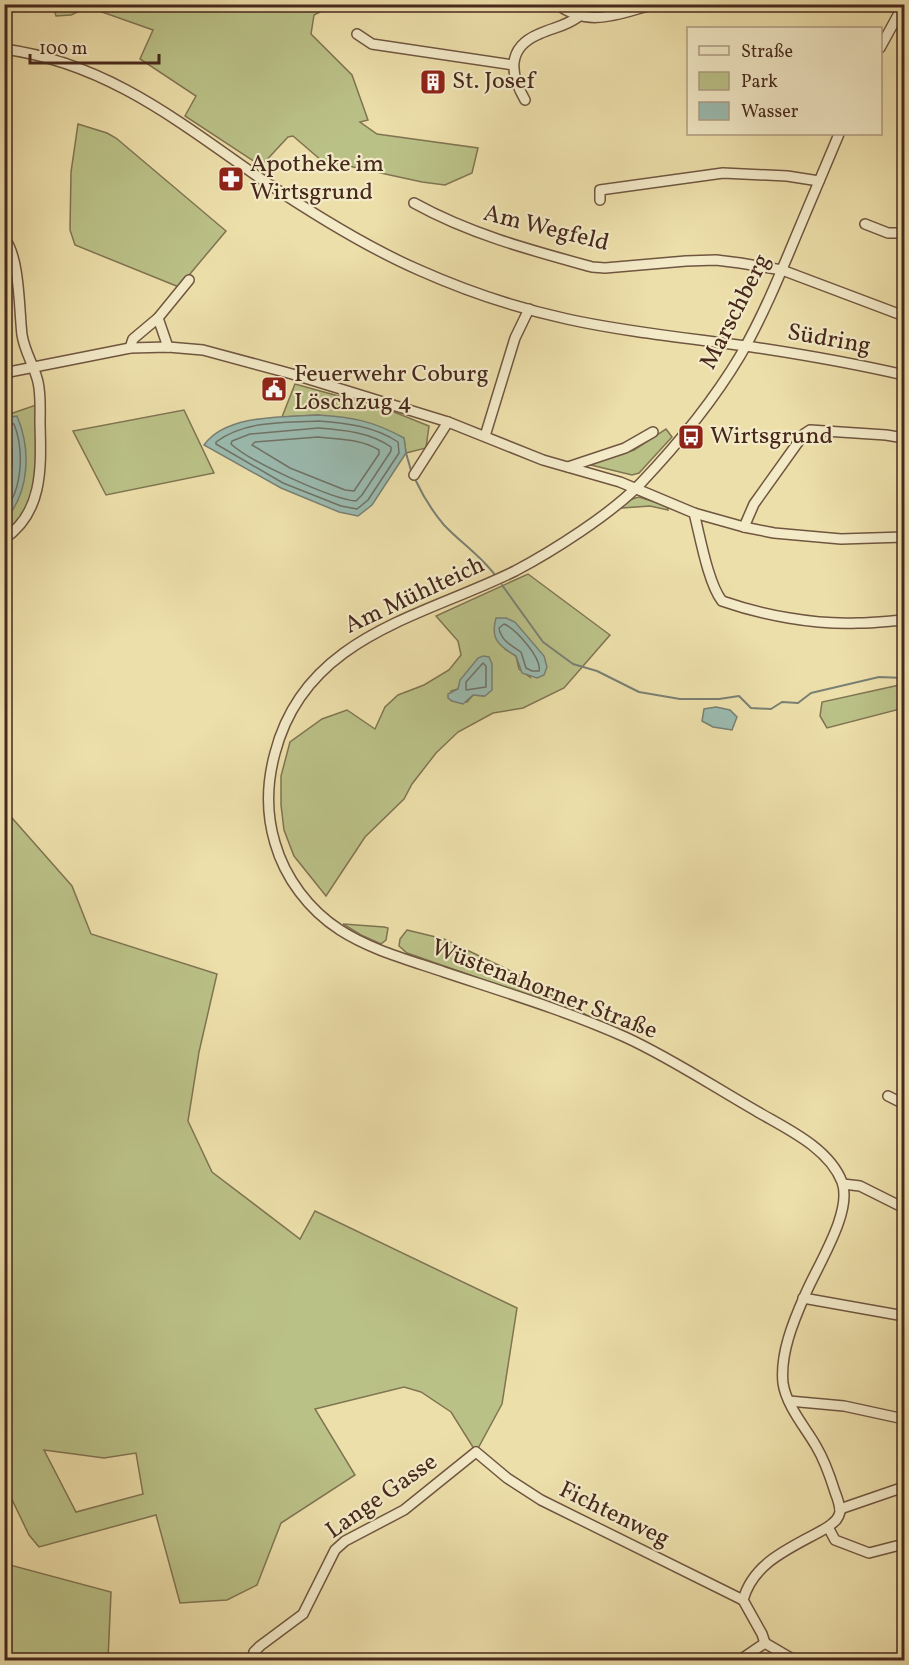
<svg xmlns="http://www.w3.org/2000/svg" width="909" height="1665" viewBox="0 0 909 1665" font-family="Vollkorn,serif">
	<style>
		.green { fill: #bac187; stroke: #807452; stroke-width: 1.5; fill-rule: evenodd }
		.water { fill: #9abbb0; stroke: #798075; stroke-width: 1.5 }
		.lines { fill: none; stroke-linecap: round; stroke-linejoin: round }
		.shore { stroke: #707266; stroke-width: 1.5 }
		.stream { stroke: #798075; stroke-width: 2 }
		.street-casing { stroke: #705640; stroke-width: 12 }
		.street { stroke: #f3eac8; stroke-width: 9 }
		.labels { text-anchor: middle; dominant-baseline: central; stroke-width: 4.5; stroke-linejoin: round; paint-order: stroke }
		.poi-label { font-size: 24px; fill: #47281c; stroke: #f3eac8; text-anchor: start }
		.street-label { font-size: 24px; fill: #47281c; stroke: #f3eac8 }
	</style>
	<rect width="100%" height="100%" fill="#eddfaa"/>
	<filter id="stains"><feTurbulence type="fractalNoise" baseFrequency=".00333" numOctaves="4"/><feColorMatrix values="0 0 0 0 .2 0 0 0 0 .09 0 0 0 0 .02 0 0 0 .5 -.17"/></filter>
	<radialGradient id="worn" r=".72"><stop offset=".6" stop-color="#630" stop-opacity="0"/><stop offset="1" stop-color="#630" stop-opacity=".3"/></radialGradient>
	<g class="green">
		<polygon points="53,5 333,5 314,15 311,34 352,75 368,120 360,122 377,134 478,148 472,173 445,185 422,182 321,160 293,136 288,137 261,166 185,116 196,96 140,59 153,30 88,7 71,15 56,16"/>
		<polygon points="78,124 107,133 116,138 226,231 179,287 75,245 70,230 71,172"/>
		<polygon points="295,384 389,410 429,426 426,448 406,453 404,438 318,415 282,417"/>
		<polygon points="36,405 36,484 22,519 4,535 4,416"/>
		<polygon points="184,410 214,473 106,495 73,431"/>
		<polygon points="666,429 672,437 639,473 632,475 591,465 593,463 634,450"/>
		<polygon points="639,497 667,506 668,510 650,506 621,508 629,500"/>
		<path d="M528,574L610,635L564,688L523,708L493,713L458,732L436,753L412,784L404,799L365,837L326,896L294,856L284,830L281,805V776L290,742L322,719L347,710L375,729L385,707L398,695L424,685L449,670L461,655L458,641L436,616ZM506,618L530,677L519,669L516,656L505,649ZM460,684L485,696L473,695L467,702L452,701L451,691L458,689Z"/>
		<polygon points="904,684 904,708 827,728 820,716 822,702"/>
		<path d="M5,810L72,886L91,934L217,974L199,1052L188,1121L212,1172L300,1239L315,1211L517,1308L502,1404L476,1452L451,1412L421,1392L404,1387L315,1409L355,1475L281,1523L257,1585L227,1600L180,1603L156,1515L39,1547L29,1535L5,1485ZM44,1450L104,1458L136,1453L143,1494L76,1512Z"/>
		<polygon points="343,924 384,927 388,928 386,940 381,944 361,935"/>
		<polygon points="407,930 444,939 519,975 518,982 524,986 527,981 590,1017 407,953 399,946 400,939"/>
		<polygon points="5,1561 6,1564 111,1592 108,1660 5,1660"/>
	</g>
	<g class="water">
		<path d="M318,415C353,417 373,421 404,438L406,453L372,505L358,516L339,512L281,488L204,445C226,414 285,417 318,415Z"/>
		<path d="M17,416C31,449 30,492 5,520V418Z"/>
		<path d="M496,618H506L515,622L544,656L547,667L544,675L537,678L522,673L516,656C499,646 490,639 496,618Z"/>
		<polygon points="483,656 489,657 492,664 492,690 485,696 473,695 463,704 452,701 448,698 448,694 458,689 460,680 478,658"/>
		<polygon points="716,707 730,710 737,717 732,730 713,727 702,721 704,709"/>
	</g>
	<g class="lines">
		<g class="shore">
			<path d="M318,421C346,423 374,426 398,442L399,453L368,500L357,509L341,506L283,483L216,444V442C245,420 284,423 318,421Z"/>
			<path d="M4,423L14,424C24,449 23,490 4,511"/>
			<path d="M318,428C343,430 370,432 391,447V451L362,495L356,501C331,499 249,461 231,444L232,441L250,434Z"/>
			<path d="M4,431L9,433C15,454 12,477 4,498"/>
			<path d="M318,437C338,439 361,439 379,450V454L354,491L345,490L290,468L252,445L255,442Z"/>
			<path d="M504,624C516,629 542,658 539,671H532L526,668L521,652C511,645 501,641 499,628Z"/>
			<polygon points="483,663 486,666 486,687 466,690 466,682"/>
		</g>
		<g class="stream">
			<polyline points="406,453 412,474"/>
			<path d="M416,481C423,496 433,512 444,525C460,542 480,555 495,575"/>
			<polyline points="502,585 543,642 573,664 597,671 639,692 680,699 719,699 739,696 751,708 771,709 782,702 798,703 811,693 879,677 904,678"/>
		</g>
		<defs>
			<g id="street">
				<path d="M557,4C589,29 620,13 655,4"/>
				<polyline points="357,34 372,44 513,65"/>
				<polyline points="880,48 904,4"/>
				<path d="M4,49C109,63 183,125 267,183C315,215 366,247 419,270C466,291 517,308 567,319C626,332 687,338 746,346C800,354 852,363 904,375"/>
				<path d="M525,100C510,74 506,48 539,34C554,27 564,27 578,17"/>
				<polyline points="600,200 600,190 723,173 787,176 819,181"/>
				<path d="M414,203C470,234 530,250 592,267L605,268L686,261L716,260L740,263L782,270L904,316"/>
				<polyline points="865,224 888,233 904,233"/>
				<path d="M4,238C20,256 19,310 22,335C25,353 34,365 38,382C41,395 40,410 40,423C41,466 44,512 4,539"/>
				<polyline points="158,318 168,347"/>
				<polyline points="130,348 133,339 158,318 189,280"/>
				<polyline points="4,373 130,348 168,347 203,350 292,374 448,422 543,460 620,482 694,513 744,527 774,533 841,539 904,537"/>
				<polyline points="485,436 515,338 529,309"/>
				<polyline points="568,467 625,448 653,432"/>
				<polyline points="414,475 448,422"/>
				<path d="M694,513C700,536 708,583 722,601C762,615 815,625 858,623C874,623 889,621 904,620"/>
				<polyline points="744,527 754,504 804,434 810,430 886,435 904,438"/>
				<polyline points="888,1096 904,1104"/>
				<polyline points="843,1184 860,1186 904,1208"/>
				<polyline points="803,1298 904,1316"/>
				<polyline points="789,1401 844,1406 904,1419"/>
				<polyline points="840,1509 904,1487"/>
				<polyline points="828,1527 835,1540 869,1553 900,1545"/>
				<path d="M765,1643L762,1634L743,1600C754,1560 794,1547 828,1527C834,1522 838,1520 840,1512C840,1507 837,1497 835,1492C830,1476 825,1461 816,1446C805,1427 786,1405 783,1383C780,1354 793,1322 805,1295C817,1266 853,1212 842,1182C829,1148 787,1129 758,1112C714,1087 671,1058 625,1037C567,1011 504,992 444,972C409,960 371,950 340,930C309,910 285,878 275,843C266,813 267,782 275,753C305,636 422,617 515,571C553,551 611,514 640,484C677,445 712,403 740,356C762,318 779,277 796,236C810,202 825,168 839,134"/>
				<polyline points="252,1660 254,1652 260,1646 303,1614 335,1550 345,1541 404,1510 476,1452 507,1478 541,1500 743,1600"/>
				<polyline points="740,1660 765,1643 794,1660"/>
			</g>
		</defs>
		<use href="#street" class="street-casing"/>
		<use href="#street" class="street"/>
	</g>
	<defs>
		<symbol id="building-square" viewBox="-11 -11 22 22"><rect x="-9" y="-9" width="18" height="18" rx="4" fill="#8f2418" stroke="#f3eac8"/><path d="M-4-6H4V6H1V3H-1V6H-4ZM-2.5-4.3h1.7v1.8h-1.7ZM.8-4.3h1.7v1.8H.8ZM-2.5-1h1.7V.8h-1.7ZM.8-1h1.7V.8H.8Z" fill="#fff"/></symbol>
		<symbol id="pharmacy-square" viewBox="-11 -11 22 22"><rect x="-9" y="-9" width="18" height="18" rx="4" fill="#8f2418" stroke="#f3eac8"/><path d="M-2-6h4v4h4v4h-4v4h-4v-4h-4v-4h4Z" fill="#fff"/></symbol>
		<symbol id="civic-square" viewBox="-11 -11 22 22"><rect x="-9" y="-9" width="18" height="18" rx="4" fill="#8f2418" stroke="#f3eac8"/><path d="M-.6-6.5H3V-4.5H.6V-3L4-1V1h2V6H-6V1h2V-1L-.6-3ZM-1.2 2.5V6h2.4V2.5Z" fill="#fff"/></symbol>
		<symbol id="bus-square" viewBox="-11 -11 22 22"><rect x="-9" y="-9" width="18" height="18" rx="4" fill="#8f2418" stroke="#f3eac8"/><path d="M-5-6H5V4H4V6H2V4H-2V6H-4V4H-5ZM-3.5-4V0h7V-4ZM-3.5 1.2v1.5H-2V1.2ZM2 1.2v1.5H3.5V1.2Z" fill="#fff"/></symbol>
	</defs>
	<g fill-rule="evenodd">
		<use href="#building-square" x="418" y="67" width="30" height="30"/>
		<use href="#pharmacy-square" x="216" y="164" width="30" height="30"/>
		<use href="#civic-square" x="259" y="374" width="30" height="30"/>
		<use href="#bus-square" x="676" y="422" width="30" height="30"/>
	</g>
	<g class="labels">
		<g class="poi-label">
			<text x="452" y="82">St. Josef</text>
			<text x="250" y="165">Apotheke im<tspan x="250" dy="28">Wirtsgrund</tspan></text>
			<text x="294" y="375">Feuerwehr Coburg<tspan x="294" dy="28">Löschzug 4</tspan></text>
			<text x="710" y="437">Wirtsgrund</text>
		</g>
		<g class="street-label">
			<text transform="translate(546 229) rotate(14)">Am Wegfeld</text>
			<text transform="translate(736 312) rotate(-63)">Marschberg</text>
			<text transform="translate(829 340) rotate(10)">Südring</text>
			<text transform="translate(415 596) rotate(-25)">Am Mühlteich</text>
			<text transform="translate(544 990) rotate(21)">Wüstenahorner Straße</text>
			<text transform="translate(382 1497) rotate(-35)">Lange Gasse</text>
			<text transform="translate(614 1515) rotate(26)">Fichtenweg</text>
		</g>
	</g>
	<rect width="909" height="1665" fill="none" stroke="#eddfaa" stroke-width="24"/>
	<rect x="6" y="6" width="897" height="1653" fill="none" stroke="#47281c" stroke-width="3"/>
	<rect x="12" y="12" width="885" height="1641" fill="none" stroke="#47281c" stroke-width="1.5"/>
	<rect x="687" y="27" width="195" height="108" fill="#f3eac8" stroke="#ae9c83" stroke-width="1.5"/>
	<rect x="699" y="46" width="30" height="9" fill="#f3eac8" stroke="#ae9c83" stroke-width="1.5"/>
	<text x="741" y="57" font-size="18" fill="#47281c">Straße</text>
	<rect x="699" y="72" width="30" height="18" fill="#bac187" stroke="#ae9c83" stroke-width="1.5"/>
	<text x="741" y="87" font-size="18" fill="#47281c">Park</text>
	<rect x="699" y="102" width="30" height="18" fill="#9abbb0" stroke="#ae9c83" stroke-width="1.5"/>
	<text x="741" y="117" font-size="18" fill="#47281c">Wasser</text>
	<path d="M30 54v9h129v-9" fill="none" stroke="#47281c" stroke-width="3"/>
	<text x="39" y="54" font-size="18" fill="#47281c" stroke="#f3eac8" stroke-width="4.5" paint-order="stroke">100 m</text>
	<rect width="100%" height="100%" filter="url(#stains)"/>
	<rect width="100%" height="100%" fill="url(#worn)"/>
</svg>
